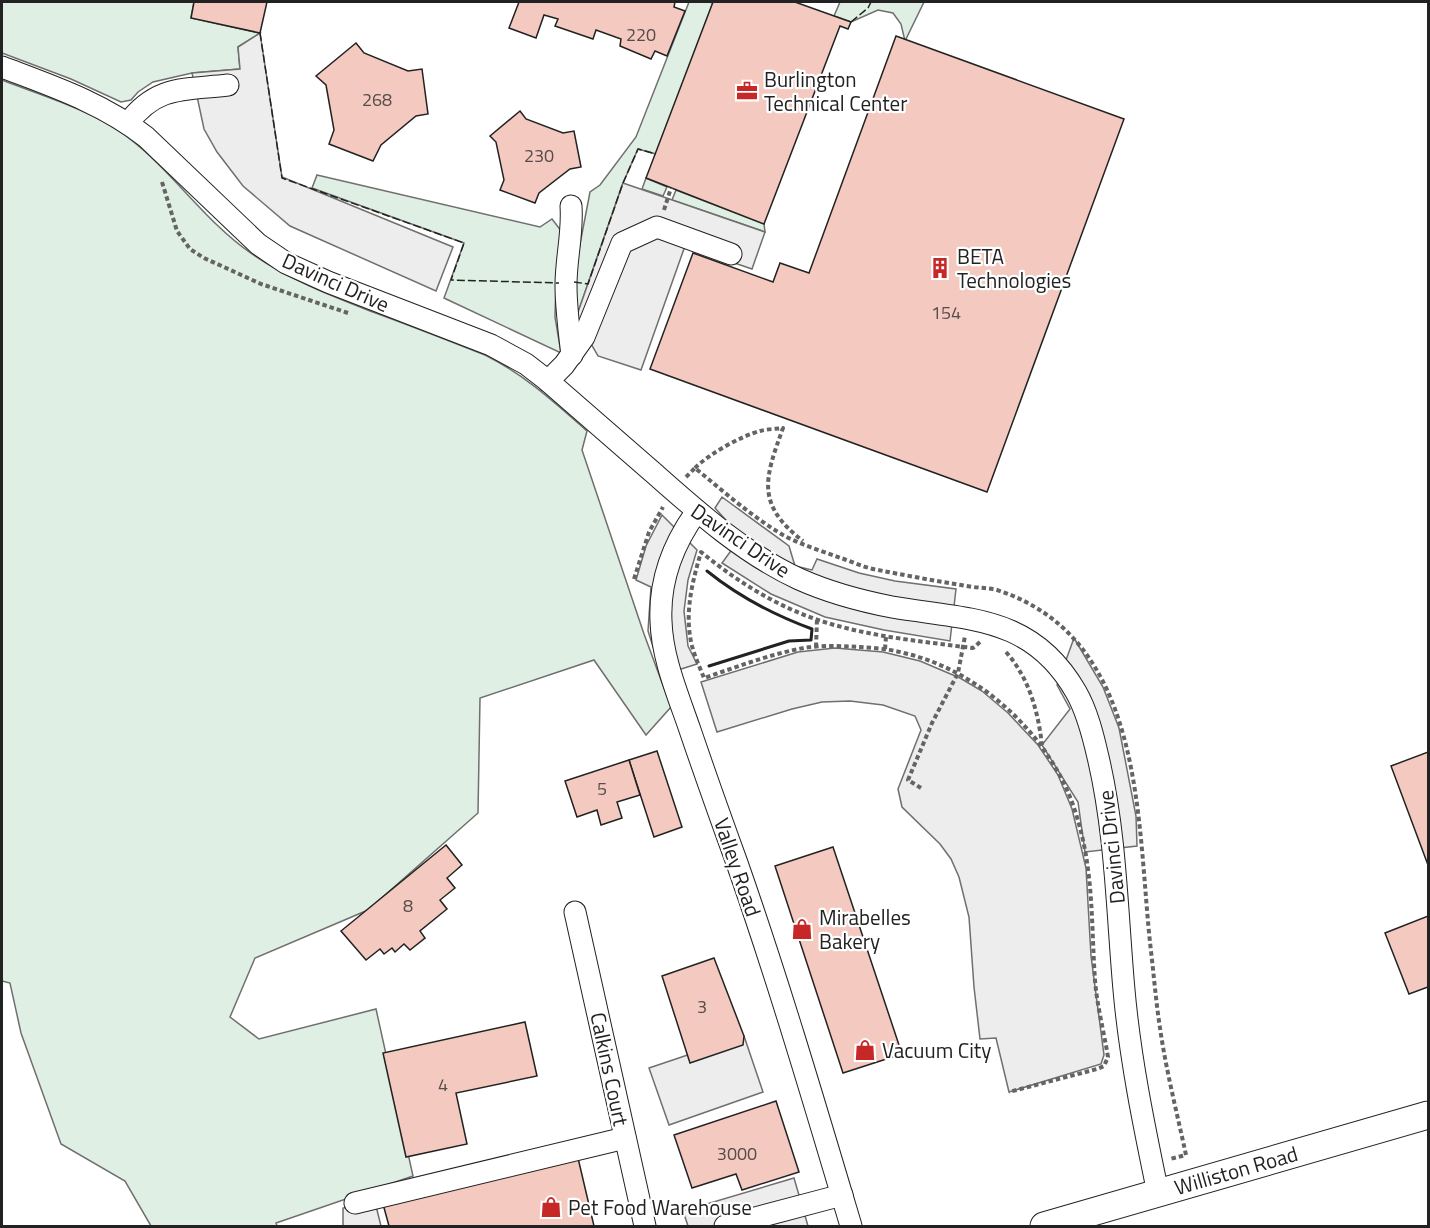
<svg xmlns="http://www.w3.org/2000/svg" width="1430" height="1228" viewBox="0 0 1430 1228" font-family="'Titillium Web',sans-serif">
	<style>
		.green { fill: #e0efe3; stroke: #6f6f6f; stroke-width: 1.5 }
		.parking { fill: #ededed; stroke: #6f6f6f; stroke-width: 1.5 }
		.building { fill: #f3c9c0; stroke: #222; stroke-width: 1.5 }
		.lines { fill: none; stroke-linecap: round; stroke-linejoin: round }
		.minor-casing { stroke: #222; stroke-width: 23 }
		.major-casing { stroke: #222; stroke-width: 29 }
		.path { stroke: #646464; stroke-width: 4; stroke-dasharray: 4.5 3; stroke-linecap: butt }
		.minor { stroke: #fff; stroke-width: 21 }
		.major { stroke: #fff; stroke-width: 27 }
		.fence { stroke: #222; stroke-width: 1.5; stroke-dasharray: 8 3; stroke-linecap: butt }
		.wall { stroke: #222; stroke-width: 3 }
		.labels { text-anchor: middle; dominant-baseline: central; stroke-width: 4.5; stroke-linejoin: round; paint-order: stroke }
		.number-label { font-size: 18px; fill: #564c4a }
		.poi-label { font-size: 21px; fill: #222; stroke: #fff; text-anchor: start }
		.street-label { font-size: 21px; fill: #222; stroke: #fff }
	</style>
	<rect width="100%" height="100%" fill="#fff"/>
	<g class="green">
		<polygon points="2,2 194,2 191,18 260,33 238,47 240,69 192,73 153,82 138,92 131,100 121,102 71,79 2,53"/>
		<polygon points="689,2 709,2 713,3 656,154 638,149 623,183 576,318 576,265 590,192 600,185 636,137"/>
		<polygon points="840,2 924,2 905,41 901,24 893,13 878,10 851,22 834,16"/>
		<path d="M2,80C43,96 89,109 126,136C172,170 204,221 252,254C288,279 329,295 370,311C409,325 447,340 485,355C525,375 554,402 587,431L582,450L644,634L671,707L646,735L594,660L480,698L478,813L368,910L255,958L230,1017L259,1039L376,1009L413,1176L276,1223L277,1226H151L125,1181L61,1144L21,1033L10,983L2,981Z"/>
		<polygon points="317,175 540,227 552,219 562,232 556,283 555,317 561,353 444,298 464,243 312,188"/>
		<polygon points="646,178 667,187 663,196 642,189"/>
		<polygon points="676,190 764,224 765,232 672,200"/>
	</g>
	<g class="parking">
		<polygon points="260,33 282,177 453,247 436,291 290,226 243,186 217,152 204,129 192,73 240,69 238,47"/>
		<polygon points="623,183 765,232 752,269 685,246 641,370 598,356 576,318"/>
		<polygon points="722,497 789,546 795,566 812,570 817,559 859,573 895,581 956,589 950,641 884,630 825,617 771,594 722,563 741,537 715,508"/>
		<polygon points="662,515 697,550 688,580 684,611 688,646 697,664 662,675 648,631 651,587 636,580 646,546"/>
		<polygon points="1074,638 1103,687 1119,728 1136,816 1137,846 1085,852 1078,802 1042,745 1070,709 1057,685"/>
		<polygon points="835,648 883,652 920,661 960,678 982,691 1008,713 1038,745 1058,775 1072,809 1086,868 1091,956 1104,1055 1101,1064 1009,1092 996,1038 980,1039 974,987 969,917 959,877 951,859 940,844 902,807 898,789 921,730 915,716 883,705 850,701 822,702 792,709 717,732 701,682 798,652"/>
		<polygon points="744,1036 763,1092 669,1125 649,1068"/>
		<polygon points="794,1178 808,1226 688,1226 683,1211"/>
		<polygon points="375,1202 381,1226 343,1226 343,1208"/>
	</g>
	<g class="building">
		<polygon points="194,2 267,2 260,33 191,18"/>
		<polygon points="517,2 675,2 674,7 685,11 667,56 655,51 651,59 620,46 621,39 596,30 593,39 555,26 558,19 544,15 536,38 509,28 519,2"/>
		<polygon points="713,2 795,2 851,22 848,29 840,26 764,224 646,178"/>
		<polygon points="896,36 1124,119 987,492 650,369 693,253 773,282 780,263 809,273"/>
		<polygon points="356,43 364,53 408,71 422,69 428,114 416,116 381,145 373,161 329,144 334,130 326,85 316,76"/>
		<polygon points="520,111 526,119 563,133 574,131 581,167 570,169 539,193 535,203 500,190 504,180 496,142 490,136"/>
		<polygon points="657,751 682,827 654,837 629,760"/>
		<polygon points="1428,752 1428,865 1391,766"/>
		<polygon points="629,760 640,795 617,802 622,818 601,825 597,810 577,817 565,781"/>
		<polygon points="446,845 462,865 447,878 455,888 440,900 447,909 420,931 425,938 410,950 404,944 395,952 392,948 384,954 380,949 366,960 341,931"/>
		<polygon points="833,847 902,1054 843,1073 775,866"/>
		<polygon points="1428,916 1428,987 1409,994 1385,933"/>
		<polygon points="714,958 744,1036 743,1045 690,1063 662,976"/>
		<polygon points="525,1022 537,1076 456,1093 467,1144 406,1157 383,1053"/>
		<polygon points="776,1101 799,1172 742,1190 736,1174 692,1188 674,1135"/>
		<polygon points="578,1158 594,1226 389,1226 383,1204"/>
	</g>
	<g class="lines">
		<defs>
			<g id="minor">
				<path d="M2,67C52,86 103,103 146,137L258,244L286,263L328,282L491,345L526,364L548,381C584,412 620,444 656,475C700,514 745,554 799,579C828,592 861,601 892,607C968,620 1032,615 1076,692C1087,711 1093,735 1098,757C1116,833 1117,912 1124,990C1130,1058 1144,1126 1158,1193"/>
				<path d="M128,123C157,85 184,90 228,85"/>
				<path d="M571,206C573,233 566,258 566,285C566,308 569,331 572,355"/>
				<polyline points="548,381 564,365 584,337 622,243 657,227 731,254"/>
				<path d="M697,511C673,544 659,579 661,621C662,658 678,695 690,730C705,774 721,819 737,863C779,983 815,1105 851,1226"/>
				<polyline points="575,912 645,1226"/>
				<polyline points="355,1203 625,1138"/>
				<polyline points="725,1226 842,1195"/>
			</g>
			<polyline id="major" points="1044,1226 1428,1115"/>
		</defs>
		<use href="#minor" class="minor-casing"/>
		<use href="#major" class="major-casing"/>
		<g class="path">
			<polyline points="162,182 177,231 190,249 204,258 261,284 348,313"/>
			<polyline points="664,210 671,188"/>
			<path d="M695,468C709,454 741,436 760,431C767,429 776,429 783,428C765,478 755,504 803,541"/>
			<path d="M686,477L695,468C723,491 751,516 783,535C801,545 822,551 841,558C853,562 865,568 878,570C909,576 941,582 973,587C981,588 989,588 997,590C1148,639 1136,824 1151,951C1154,977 1156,1002 1160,1028C1166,1070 1177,1113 1186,1155L1170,1159"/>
			<polyline points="634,579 649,532 663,507"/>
			<path d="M980,642L973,648L964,647C911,640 857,635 807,616C768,601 733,578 701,552C692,583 684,614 692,646C695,657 700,668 704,678C737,667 770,654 804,648C822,645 841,646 859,647C874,648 889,649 904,653C982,671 1053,738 1076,814C1094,871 1091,922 1095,980C1097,1006 1104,1032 1108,1057L1104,1066L1097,1069L1009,1092"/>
			<polyline points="816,647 817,619"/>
			<polyline points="885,649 886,637"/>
			<path d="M1006,652C1029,678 1038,711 1042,745"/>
			<polyline points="921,788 908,780 932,723 958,673 965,636"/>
		</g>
		<use href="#minor" class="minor"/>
		<use href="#major" class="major"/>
		<g class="fence">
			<polyline points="851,22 868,8 871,2"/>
			<polyline points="260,33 282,178 464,243 451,280 559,283"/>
			<polyline points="574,282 588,284 623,183 638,149 656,154"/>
		</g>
		<path class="wall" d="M707,571C738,596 774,615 812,629L811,640L789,641L709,666"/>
	</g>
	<defs>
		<symbol id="office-bare" viewBox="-9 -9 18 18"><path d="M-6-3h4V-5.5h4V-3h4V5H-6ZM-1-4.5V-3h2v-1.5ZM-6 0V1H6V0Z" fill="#c62828" stroke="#fff" stroke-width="2.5" paint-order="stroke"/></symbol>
		<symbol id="building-bare" viewBox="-9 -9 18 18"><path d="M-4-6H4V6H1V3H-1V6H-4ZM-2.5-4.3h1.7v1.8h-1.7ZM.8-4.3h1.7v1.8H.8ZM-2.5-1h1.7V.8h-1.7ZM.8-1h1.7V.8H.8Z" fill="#c62828" stroke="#fff" stroke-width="2.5" paint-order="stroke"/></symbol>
		<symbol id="shop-bare" viewBox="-9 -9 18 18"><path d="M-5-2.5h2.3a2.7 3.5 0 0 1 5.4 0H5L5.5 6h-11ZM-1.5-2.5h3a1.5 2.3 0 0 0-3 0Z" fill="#c62828" stroke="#fff" stroke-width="2.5" paint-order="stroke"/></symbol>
	</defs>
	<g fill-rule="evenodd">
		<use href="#office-bare" x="732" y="76" width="30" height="30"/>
		<use href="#building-bare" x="925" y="253" width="30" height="30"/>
		<use href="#shop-bare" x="787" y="914" width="30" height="30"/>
		<use href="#shop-bare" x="850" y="1035" width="30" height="30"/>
		<use href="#shop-bare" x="536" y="1192" width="30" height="30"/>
	</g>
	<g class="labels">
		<g class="number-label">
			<text x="641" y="34">220</text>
			<text x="377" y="99">268</text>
			<text x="539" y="155">230</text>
			<text x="946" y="312">154</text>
			<text x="602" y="788">5</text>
			<text x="408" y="905">8</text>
			<text x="702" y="1006">3</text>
			<text x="443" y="1084">4</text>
			<text x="737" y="1153">3000</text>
		</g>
		<g class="poi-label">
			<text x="764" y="79">Burlington<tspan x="764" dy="24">Technical Center</tspan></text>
			<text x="957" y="256">BETA<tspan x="957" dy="24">Technologies</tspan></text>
			<text x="819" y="917">Mirabelles<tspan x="819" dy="24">Bakery</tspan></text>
			<text x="882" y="1050">Vacuum City</text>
			<text x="568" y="1207">Pet Food Warehouse</text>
		</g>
		<g class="street-label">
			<text transform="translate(336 282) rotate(24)">Davinci Drive</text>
			<text transform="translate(741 540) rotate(34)">Davinci Drive</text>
			<text transform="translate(1111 847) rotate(-96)">Davinci Drive</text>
			<text transform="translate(738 867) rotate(71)">Valley Road</text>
			<text transform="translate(610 1069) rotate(78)">Calkins Court</text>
			<text transform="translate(1236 1170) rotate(-16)">Williston Road</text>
		</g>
	</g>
	<rect width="1430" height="1228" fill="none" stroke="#222222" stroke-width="6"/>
</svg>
